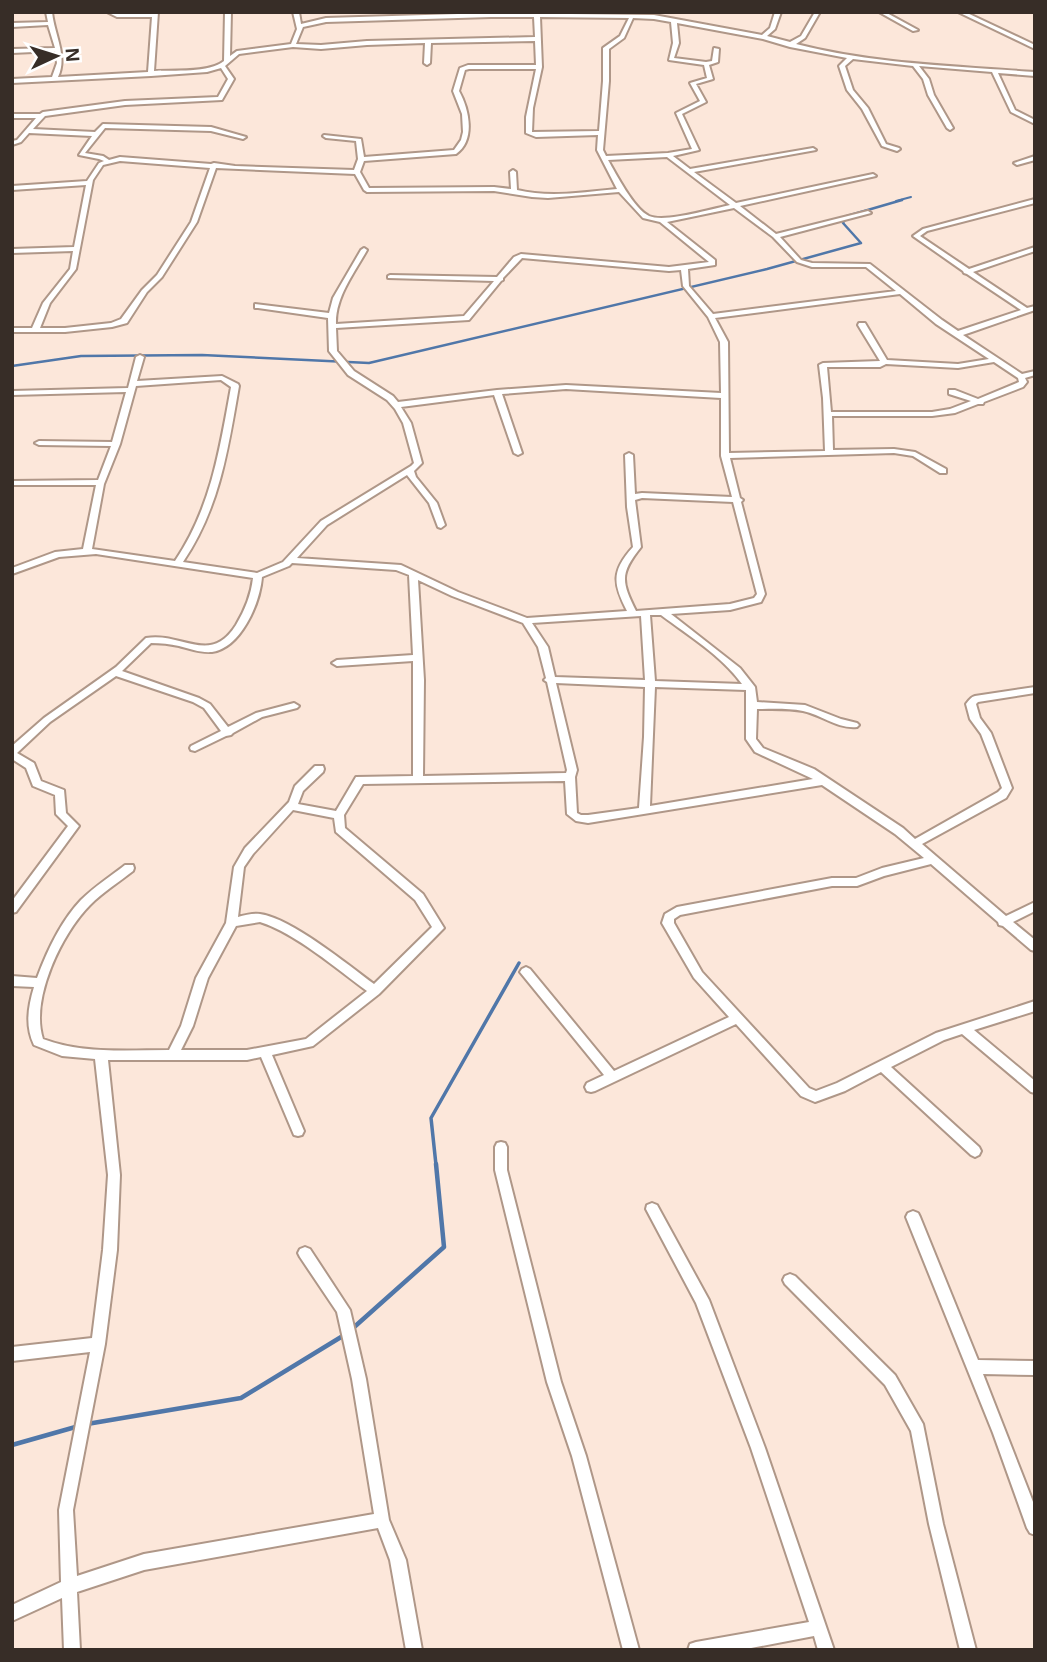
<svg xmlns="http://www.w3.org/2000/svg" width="1047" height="1662" viewBox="0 0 1047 1662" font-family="Helvetica,sans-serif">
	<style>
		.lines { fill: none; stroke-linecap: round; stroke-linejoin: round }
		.stream-far3 { stroke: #5077a9; stroke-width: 2 }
		.stream-far2 { stroke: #5077a9; stroke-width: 2.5 }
		.stream-far1 { stroke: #5077a9; stroke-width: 3.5 }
		.stream { stroke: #5077a9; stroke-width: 4.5 }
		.street-casing { stroke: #af9788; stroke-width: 4 }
		.street { fill: #fff; fill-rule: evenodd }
	</style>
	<rect width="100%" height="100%" fill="#fce7da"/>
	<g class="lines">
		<polyline class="stream-far3" points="896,201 911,197"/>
		<polyline class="stream-far2" points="12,366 81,356 202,355 369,363 767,269 861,243 843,223 847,216 902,200"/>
		<polyline class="stream-far1" points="436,1165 431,1118 519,963"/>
		<g class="stream">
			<polyline points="352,1329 444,1247 436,1164"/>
			<polyline points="87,1424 241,1398 346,1334"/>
			<polyline points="12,1445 79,1426"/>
		</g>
		<defs>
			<g id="street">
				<path d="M46,12H52C54,34 68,56 58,77L148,72L152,17H117L107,12H158L154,71C173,70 210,73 224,61L225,12H231L230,56L237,51L291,44L297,29L293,12H299L301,24L326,18L491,13L654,15L762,35L770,28L775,12H781L775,29L767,36L790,42L801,36L815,12H820L805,38L796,44C874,64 955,66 1035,72V76L998,73L1015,110L1035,120V124L1011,112L992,72L919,66L929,79L934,95L953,128L950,130L947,128L928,95L923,79L913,66L853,59L845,66L853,90L868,108L886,144L899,148L900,149L897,151L882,146L862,109L847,90L839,66L847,58L790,47L763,39L677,23L679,43L674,58L706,62L712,61L714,48L719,49L718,62L709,65L713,79L696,84L706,102L682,114L699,150L673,156L690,169L813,148L816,150L694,172L736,203L873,174L876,176L740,206L776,234L868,211L871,213L780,237L801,260L812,263L870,264L942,320L958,331L1021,310L967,274L964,273L963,271L913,236L923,229L1035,199V203L927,231L920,236L969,269L1035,247V251L973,272L1027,308L1035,306V310L963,335L1022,374L1035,371V375L1025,378L1027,382L1023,387L984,402L983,404H978L955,413L932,416H832L833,450L894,449L915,452L946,469V473H940L913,456L894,453L730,458L740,498L743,500L741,502L765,594L761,602L730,610L671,614L740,668L755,687L757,702L805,705L841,719L857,723L859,725L857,727C837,729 822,715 803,711C788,708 771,709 757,709L756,739L763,748L814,769L903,828L915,839L998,792L1002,788L981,734L970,719L966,704C969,700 971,697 975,696L1035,687V693L978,702L976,704L980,718L991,733L1012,788L1006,798L922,844L1006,916L1035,902V911L1013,922L1035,940V951L1031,950L1003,926L999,925L998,922L931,864L884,876L857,886H832L680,915L674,919V923L702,972L809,1088L816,1091L837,1083L936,1033L1035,1001V1011L974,1030L1035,1081V1093L1031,1092L962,1034L944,1040L891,1067L979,1147L981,1151L979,1155L975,1157L971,1155L881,1072L845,1091L815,1102L801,1096L736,1024L595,1091L591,1092L587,1091L585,1087L587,1083L604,1075L520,972L522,969L526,967L530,969L614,1071L729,1017L694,978L662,923L665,914L677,907L832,878H856L882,868L924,858L895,834L822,785L588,823L576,821L567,814L565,781L363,784L344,815L345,828L423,894L444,928L379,994L313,1046L272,1055L304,1131L302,1135L298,1136L294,1135L261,1057L247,1060H108L120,1175L117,1250L105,1344L73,1510L77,1576L144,1554L374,1514L352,1379L337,1312L300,1257L298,1253L300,1249L305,1247L310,1249L350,1310L366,1379L389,1520L406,1560L422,1650H406L390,1560L378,1528L144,1570L77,1592L80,1650H64L62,1598L12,1621V1605L61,1582L59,1510L90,1352L12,1361V1347L92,1338L103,1250L108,1175L95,1059L62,1056L34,1045C25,1026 28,1007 34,987L12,986V976L37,978C47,951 61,921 81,900C94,887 111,876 125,865H133L134,868L133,871C119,882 103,892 90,905C62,933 30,999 43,1039C83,1054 126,1050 169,1050L181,1026L196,978L226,923L234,867L245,848L289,802L295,786L315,766H323L324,769L323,772L303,791L298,804L336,811L356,777L413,776V661L337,666L332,663L337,660L413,655L409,575L396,570L292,563L289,566L262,577C260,603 241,648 212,652C201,653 190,649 179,646C170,644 161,643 151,643L122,671L199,698L210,704L228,727L256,713L294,703L299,706L297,708L262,717L233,733L231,735L226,736L195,751L191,750L190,748L191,746L221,731L204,708L193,702L116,676L50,722L17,753L34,763L41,781L64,790L66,813L79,826L16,912L12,913V901L68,826L56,814L55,795L33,786L26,768L12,759V746L44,718L116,667L146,638C183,632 210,666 236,625C245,610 251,595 253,578L96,554L59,557L12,574V568L55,552L83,549L96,485H12V481L98,480L111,446L39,445L35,443L39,441L112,442L126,392L12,395V391L128,388L136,357L140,355L144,357L137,381L222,376L238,384L239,386C228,449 220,507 183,562L257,573L283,562L321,521L411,466L414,463L403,423L395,409L387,400L348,375L329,351L328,318L258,308H255V304L329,313L333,298L361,250L364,248L367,250C355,272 335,297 336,324L464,316L494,281L388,278V276L390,275L497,277L514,257L521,254L669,267L709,262L660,222L643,218L619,192L548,198L532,197L494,191L367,192L364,190L355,174L216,168L197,222L162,277L147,292L127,323L112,327L65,332H12V328H32L43,303L70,269L73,251L12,253V249L74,247L86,185L12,190V186L87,181L99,163L104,161L99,159L79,155L92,136L29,133L21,142L12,145V141L17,140L36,118H12V114H40L43,112L125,101L218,97L228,79L221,68L207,72L151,76L12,83V79L52,77L57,63L55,51L12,53V49L55,48L48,25L12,27V23L48,22ZM491,17H534L535,37L367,41L321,45L296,44L303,27L326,22ZM540,17L629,18L620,36L603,48V81L599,131L532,132L533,108L542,67ZM633,18L654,19L671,22L673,43L669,60L704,65L707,78L690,83L700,101L676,113L692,149L668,153L606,156L603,150L609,81V49L624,38ZM535,41L536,65H468L460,68L453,91L462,114L463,132L461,140L454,150L364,157L361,139L324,135L323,136L326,138L356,141L358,159L354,170L235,166L214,163L211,164L120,157L109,160L103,156L85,153L105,128L211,131L243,139L246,137L211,127L103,124L95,132L33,129L45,116L125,105L222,100L234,79L225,66L239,54L293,47L321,49L367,45L425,43L424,63L427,65L430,63L431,43ZM469,69H536L526,117V133L536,137L598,135L597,150L617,189C584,192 550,198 517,190L516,172L513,170L510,172L511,189L494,187L369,188L360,172L364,161L456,154C476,140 469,109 459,91L465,70ZM667,157L730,205C711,209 665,223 649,216C634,209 616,174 608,160ZM120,161L210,168L191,222L157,275L142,290L121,319L111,323L65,328H40L50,303L76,269L93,180L103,165ZM734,208L773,237L797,262L812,267H866L896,291L713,314L689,286L688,269L715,265V260L667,222ZM522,258L669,271L681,270L683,286L708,317L720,342L721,393L566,385L497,390L398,402L393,396L354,371L337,351L336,328L469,320L501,281L503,280V278ZM900,294L936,324L989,359L958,364L887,360L865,323H859L858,325L861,330L880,361L823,363L819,365L823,398L825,451L729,453L728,342L715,318ZM994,362L1018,378L1019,382L978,399L955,390H949V394L971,401L950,409L932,412H831L827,367H880L886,364L958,368ZM221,380L231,387C220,448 211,508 175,561L92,549L104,484L120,444L136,386ZM566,389L721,398V456L732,497L642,493L635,494L633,455L629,453L625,455L627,507L633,547C611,571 613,584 627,611L527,618L458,592L401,565L297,558L327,525L407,475L429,503L438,527L441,528L445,525L437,503L416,477L414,471L422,463L411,423L401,407L494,395L514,453L518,455L522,453L502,394ZM642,498L733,502L757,594L754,598L730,604L636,611C621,581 620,573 641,547L635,500ZM418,580L452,596L523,623L538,647L546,678L544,680L547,682L567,770L566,773L423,776L424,680ZM650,615H661C689,636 721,655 742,684L655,681ZM641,616L645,680L555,677L548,647L532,623ZM556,683L645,687L644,737L639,808L588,815H581L577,813L575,777L577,770ZM655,687L746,690V739L755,752L813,779L650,806ZM293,810L334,818L336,832L415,900L432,927L374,984C348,965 291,918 260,914C253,913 245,915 238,917L244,867L253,854ZM260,922C295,933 337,969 367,991L306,1039L247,1050H181L193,1026L208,978L236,926Z"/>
				<polygon points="879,12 885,12 918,30 913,31"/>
				<polygon points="958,12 965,12 1035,45 1035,49"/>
				<polygon points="1035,156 1035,160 1017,165 1014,163"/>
				<polygon points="501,1142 505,1143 507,1147 507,1170 561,1382 586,1456 639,1650 623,1650 572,1456 547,1382 495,1170 495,1147 497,1143"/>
				<polygon points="652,1203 657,1205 709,1300 765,1448 834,1650 818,1650 814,1636 741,1650 688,1650 690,1644 696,1642 809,1622 751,1448 696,1303 646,1209 647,1205"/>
				<polygon points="913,1211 918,1213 920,1217 978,1360 1035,1361 1035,1375 983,1374 1035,1507 1035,1535 1030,1533 1027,1528 993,1433 906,1217 908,1213"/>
				<polygon points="790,1274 795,1276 895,1375 923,1424 943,1524 976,1650 960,1650 929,1524 911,1431 885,1385 785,1284 783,1280 785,1276"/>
			</g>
		</defs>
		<use href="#street" class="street-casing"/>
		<use href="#street" class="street"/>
	</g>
	<rect width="1047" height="1662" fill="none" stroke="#372d27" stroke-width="28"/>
	<g transform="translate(56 56) rotate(86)" stroke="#ffffff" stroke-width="5" paint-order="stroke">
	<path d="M0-5L12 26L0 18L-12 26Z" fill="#372d27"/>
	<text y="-10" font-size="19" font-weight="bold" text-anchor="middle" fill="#372d27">N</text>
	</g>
</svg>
